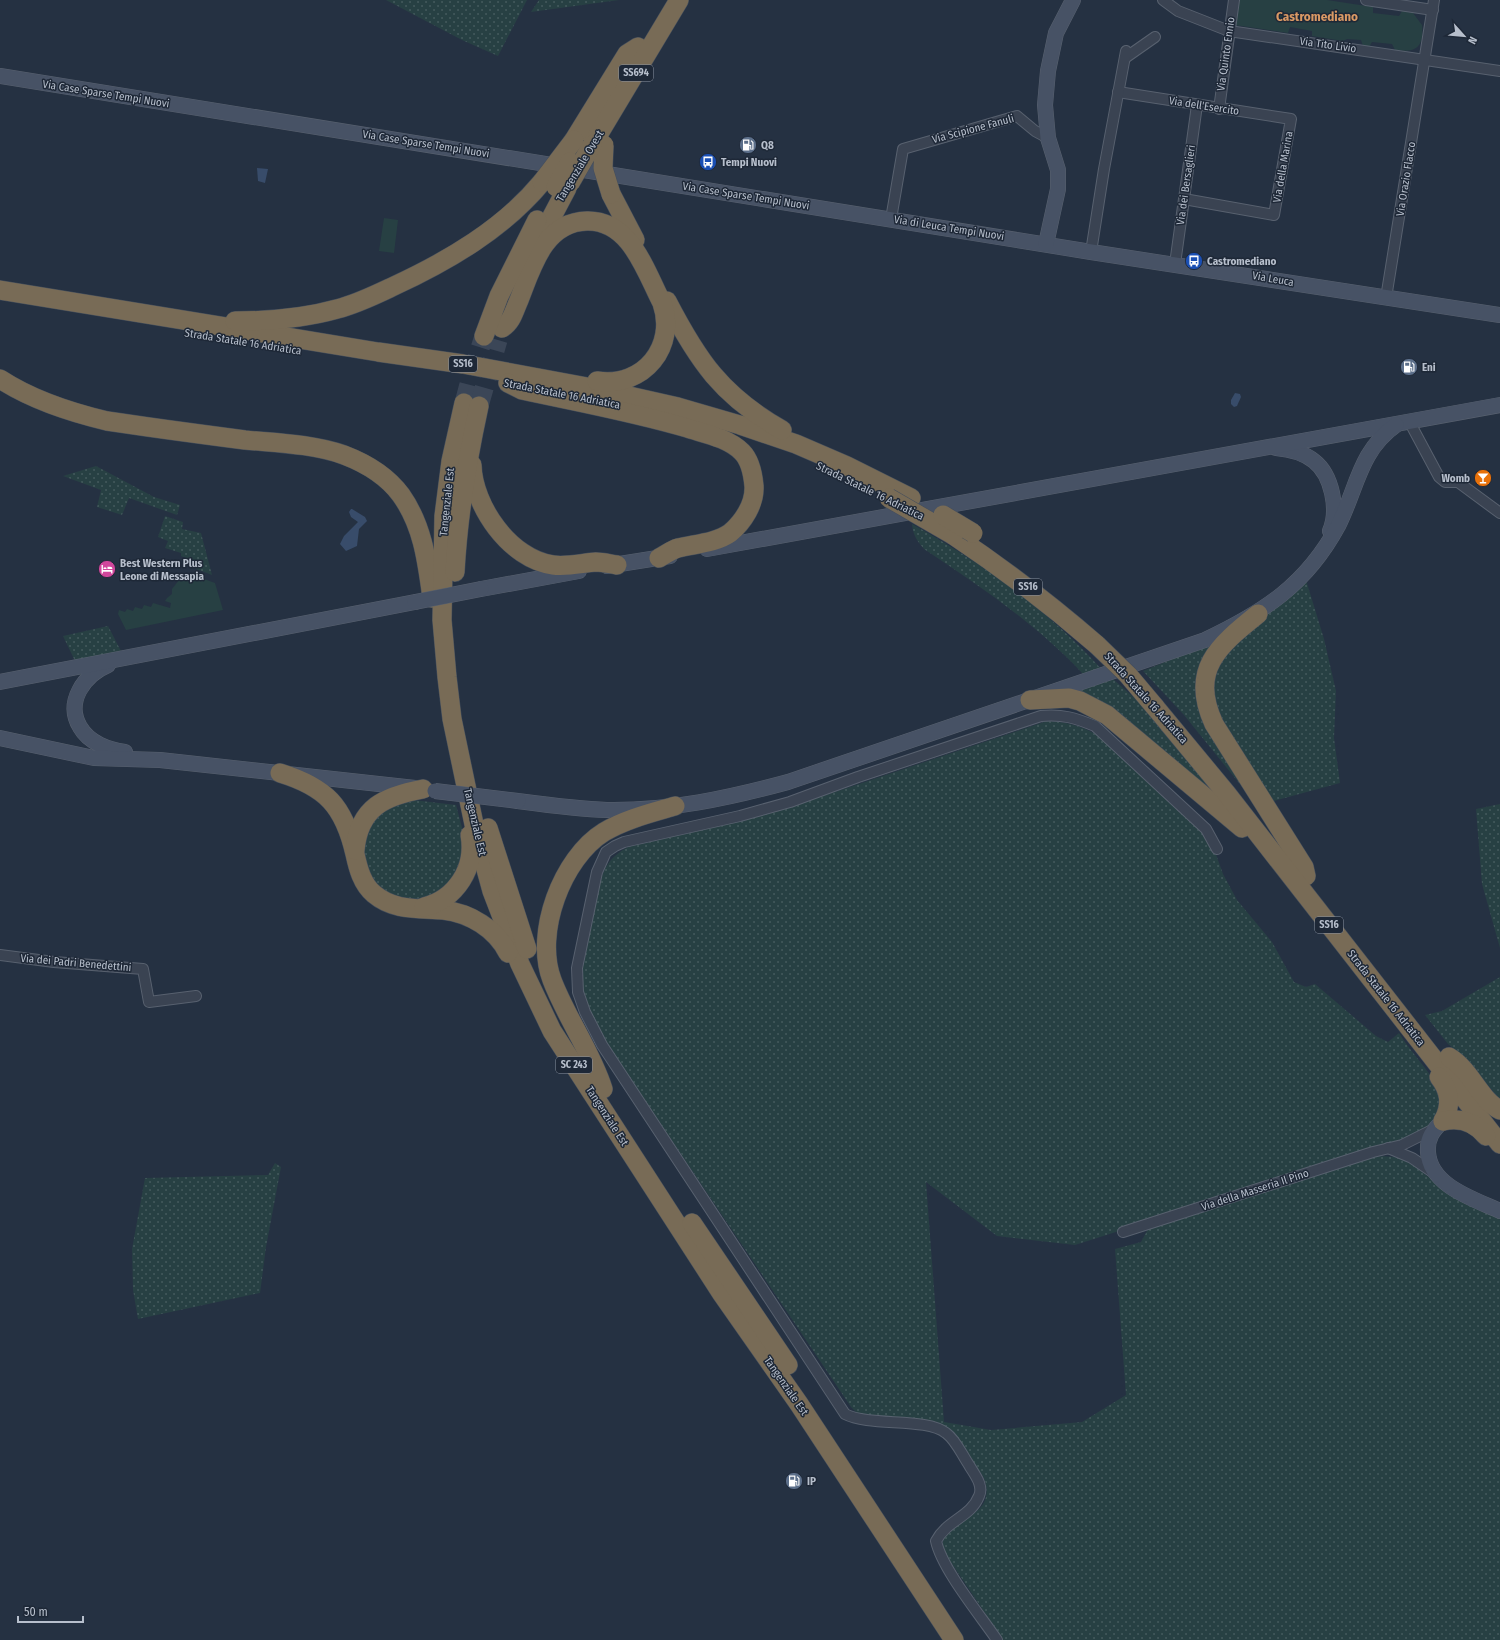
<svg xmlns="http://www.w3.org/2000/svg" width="1500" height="1640" viewBox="0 0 1500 1640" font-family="'Fira Sans Condensed',sans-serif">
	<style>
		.grass { fill: url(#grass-dots) }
		.green { fill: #274043 }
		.water { fill: #384c6a }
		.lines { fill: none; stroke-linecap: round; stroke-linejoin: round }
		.highway-tunnel { stroke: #3b4657; stroke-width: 19; stroke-dasharray: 19 10; stroke-linecap: butt }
		.street-casing { stroke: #58616f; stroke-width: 12 }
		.secondary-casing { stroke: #58616f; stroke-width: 16 }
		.highway-casing { stroke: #444e5c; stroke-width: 20 }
		.street { stroke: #3a4352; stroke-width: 10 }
		.secondary { stroke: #475265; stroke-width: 15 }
		.highway { stroke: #786b56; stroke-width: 19 }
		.secondary-bridge-casing { stroke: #58616f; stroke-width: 16; stroke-linecap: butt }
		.highway-bridge-casing { stroke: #444e5c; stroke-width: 20; stroke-linecap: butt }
		.secondary-bridge { stroke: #475265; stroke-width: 15 }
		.highway-bridge { stroke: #786b56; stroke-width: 19 }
		.labels { text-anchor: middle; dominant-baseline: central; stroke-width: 3; stroke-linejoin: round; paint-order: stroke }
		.shield { fill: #1e2837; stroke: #89929f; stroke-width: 1 }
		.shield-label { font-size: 10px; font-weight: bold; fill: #b7bfcc }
		.street-label { font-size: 11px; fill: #b7bfcc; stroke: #1e2837 }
		.poi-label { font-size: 11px; font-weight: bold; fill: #b7bfcc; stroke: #1e2837; text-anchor: start }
		.quarter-label { font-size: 13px; font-weight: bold; fill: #d99964; stroke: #1e2837 }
	</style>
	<defs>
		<pattern id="grass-dots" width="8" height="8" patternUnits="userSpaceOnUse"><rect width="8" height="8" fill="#274043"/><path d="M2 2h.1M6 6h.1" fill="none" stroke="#445a5d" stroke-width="1.8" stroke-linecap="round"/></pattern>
	</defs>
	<rect width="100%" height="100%" fill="#253142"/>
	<g class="grass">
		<polygon points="386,0 527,0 498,56 462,40"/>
		<polygon points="539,0 619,0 531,12"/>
		<polygon points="96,466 154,497 180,505 177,515 129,498 122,515 97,507 101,490 63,476"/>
		<polygon points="165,516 183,522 182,529 201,533 212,575 186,565 188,559 181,556 181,553 165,548 168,541 158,537"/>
		<path d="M912,524C984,564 1049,611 1104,672L1086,676L1082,673C1036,624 980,586 924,549C917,541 913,535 912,524Z"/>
		<polygon points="1306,580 1324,639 1336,691 1334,738 1340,783 1270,802 1226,737 1210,694 1219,658 1247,631 1283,602"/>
		<polygon points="108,626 121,651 75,661 63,636"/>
		<polygon points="1219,640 1200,686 1256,804 1184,715 1143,671"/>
		<polygon points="1113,679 1140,703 1229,810 1073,693"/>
		<path d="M1047,721C1066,722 1080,725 1097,735L1205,833L1213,846L1223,874L1237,900L1272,942L1294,982L1306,987L1315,984L1376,1036L1388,1042L1399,1033C1413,1056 1436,1076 1444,1101L1434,1123L1401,1141L1075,1245L997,1236L926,1182L944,1422L991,1430L1082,1422L1126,1395L1115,1249L1141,1242L1148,1229L1372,1157C1409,1152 1415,1170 1443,1187C1461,1198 1481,1207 1500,1217V1640H1003L944,1552C943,1549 942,1545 943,1542C946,1518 996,1519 985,1481C983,1474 976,1467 972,1460C962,1445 954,1432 937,1422L858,1414L851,1407L615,1056C603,1035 586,1013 582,988C579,971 597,881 606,867C612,857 619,852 628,847L745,820L823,796Z"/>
		<path d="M413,800L456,805L464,835V868L428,901C418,900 403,901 394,898C360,884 355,835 382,812C391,805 401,802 413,800Z"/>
		<polygon points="1500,804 1500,948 1482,884 1476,809"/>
		<polygon points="1500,977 1500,1100 1468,1060 1448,1044 1425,1015 1442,1011"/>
		<polygon points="275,1163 281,1167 266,1247 260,1293 138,1319 133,1290 132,1249 145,1178 268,1175"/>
	</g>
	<g class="green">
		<path d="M1239,0H1327L1373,7V13L1399,16L1402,11L1413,13L1422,25C1424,48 1416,53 1395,50L1392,44L1372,42L1369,47L1363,46L1361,40L1347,39L1343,41L1312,36V31L1290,27L1288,33L1235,25Z"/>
		<polygon points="384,218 398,220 394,253 379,251"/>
		<polygon points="183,575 196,576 215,583 223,610 126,630 118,614 119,610 125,612 127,609 133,611 135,607 142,609 144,605 151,607 153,603 170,608 171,603 165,601 167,598 172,594 172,589"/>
	</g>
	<g class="water">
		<polygon points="257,168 268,169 265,183 258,181"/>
		<polygon points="1235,393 1240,394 1241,397 1237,406 1234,407 1231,404 1231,400"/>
		<polygon points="351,509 352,509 365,517 367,521 359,529 357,546 346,551 340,544 344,536 358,522 351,517 349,512"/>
	</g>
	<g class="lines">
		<g class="highway-tunnel">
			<polyline points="464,403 472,373 484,336"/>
			<polyline points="479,406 498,340"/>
		</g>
		<defs>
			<g id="street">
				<polyline points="1163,0 1178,11 1229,31 1500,71"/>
				<polyline points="1366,0 1433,10"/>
				<polyline points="1125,58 1155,37"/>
				<polyline points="1118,92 1291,119 1274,215 1184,199"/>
				<polyline points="1219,109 1234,0"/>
				<polyline points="891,219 903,149 1017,116 1035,131 1048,138"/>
				<polyline points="1091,252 1104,169 1126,51"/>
				<polyline points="1175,264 1197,105"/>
				<polyline points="1386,298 1434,0"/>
				<polyline points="1409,421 1439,477 1445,482 1458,482 1500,513"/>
				<polyline points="0,955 54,962 143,969 149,1002 196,996"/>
				<polyline points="1388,1148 1412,1158 1434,1173"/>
				<polyline points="1123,1232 1373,1152 1402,1145 1434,1129"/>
				<path d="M997,1640C980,1615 942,1569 936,1541C947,1520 971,1517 979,1496C984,1485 974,1474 969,1465C962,1455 956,1440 946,1433C926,1417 870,1427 845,1414L602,1045L585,1012L578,992L577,968L597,872L606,852L615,846L624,842L740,816L790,802L858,777L1041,716C1063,714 1075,718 1095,726L1206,829L1217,849"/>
			</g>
			<g id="secondary">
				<polyline points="0,76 1091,252 1500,315"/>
				<polyline points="1046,244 1058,189 1058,170 1048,138 1045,105 1048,71 1056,33 1073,0"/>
				<path d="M1276,448C1288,449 1304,453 1314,461C1332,475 1339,510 1330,531"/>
				<polyline points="707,549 1500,405"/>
				<polyline points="607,566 670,556"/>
				<polyline points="481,589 579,571"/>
				<path d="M108,665C84,675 65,702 80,727C89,743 109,750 125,752"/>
				<polyline points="0,682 415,602"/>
				<polyline points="0,738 94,758 160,760 415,788"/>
				<path d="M518,801C548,805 577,809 607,810C669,811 729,798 788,782L1205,640C1264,612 1306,585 1338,526C1357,489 1359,451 1396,425"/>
				<path d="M1443,1121C1433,1130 1427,1138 1428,1152C1430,1186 1474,1199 1500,1211"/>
			</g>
			<g id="highway">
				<polyline points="574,140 627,54 638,47"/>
				<polyline points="592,145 679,0"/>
				<polyline points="611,194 635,240"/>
				<polyline points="538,243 567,188"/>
				<polyline points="0,290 378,352 463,364 598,389 678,407 740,425 796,444 847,466 911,498"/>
				<path d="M667,301C698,361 722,396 782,430"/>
				<path d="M235,321C269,321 305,318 337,309C357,304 375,295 394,286C448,261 503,229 542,182"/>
				<path d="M502,328C512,322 514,311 519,300C532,267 544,222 587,221C630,220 645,270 662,303C677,346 644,388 597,381"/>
				<polyline points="484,336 499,296 537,220"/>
				<path d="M0,379C32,400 69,412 107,421C153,428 199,434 245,440C277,443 313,444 344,455C365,463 387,476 401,495C423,526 427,561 432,598"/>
				<path d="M508,383L522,390C577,402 633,412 687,428C706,434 728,438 742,452C751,461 753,475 754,486C755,504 743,522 730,533C716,543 694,544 678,548C671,550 665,555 659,558"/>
				<polyline points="464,403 451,461 444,516 442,620 447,677 452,719 475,829 492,891 520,964 552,1031 722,1294 799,1404 954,1640"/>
				<path d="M472,465C473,506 510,559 553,565C567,567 582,563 596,562C603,562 610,564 617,565"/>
				<path d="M953,535C1004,569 1051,605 1097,645"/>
				<path d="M455,572C458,516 467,461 479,406"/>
				<path d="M1258,614C1218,646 1189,670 1214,724L1304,867L1306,876"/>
				<polyline points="1030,700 1069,698 1080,701 1107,715 1242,828"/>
				<polyline points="1155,707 1227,794 1500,1144"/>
				<path d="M280,773C326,787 344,806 355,854C358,868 362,884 374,894C394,911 418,908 443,910C470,913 496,929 508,953"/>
				<polyline points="488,828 527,949"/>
				<path d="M355,850C359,807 385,796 423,789"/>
				<path d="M424,907C456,899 476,868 470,835"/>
				<path d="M1449,1057C1471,1070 1480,1100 1500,1110"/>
				<path d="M1439,1077C1450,1091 1452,1105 1443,1121"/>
				<path d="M603,1089C591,1051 566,1017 552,980C534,933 562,858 604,832C626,819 651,813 675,806"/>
				<path d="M1443,1121C1460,1117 1475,1122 1486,1136"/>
				<polyline points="692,1223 788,1365"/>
			</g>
		</defs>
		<use href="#street" class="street-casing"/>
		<use href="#secondary" class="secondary-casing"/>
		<use href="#highway" class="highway-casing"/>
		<use href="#street" class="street"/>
		<use href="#secondary" class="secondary"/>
		<use href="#highway" class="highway"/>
		<defs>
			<g id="secondary-bridge">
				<polyline points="415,602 481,589"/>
				<polyline points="435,791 518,801"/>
			</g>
			<g id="highway-bridge">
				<polyline points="604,145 603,168 611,194"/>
				<polyline points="542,182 574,140"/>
				<polyline points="570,183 592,145"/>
				<polyline points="556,187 570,162"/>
				<polyline points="889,498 953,535"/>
				<polyline points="943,515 973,533"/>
				<polyline points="1097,645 1128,675 1155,707"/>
			</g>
		</defs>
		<use href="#secondary-bridge" class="secondary-bridge-casing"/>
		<use href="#highway-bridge" class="highway-bridge-casing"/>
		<use href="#secondary-bridge" class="secondary-bridge"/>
		<use href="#highway-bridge" class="highway-bridge"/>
	</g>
	<defs>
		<symbol id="fuel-disc" viewBox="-11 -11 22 22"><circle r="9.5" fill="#5c6f8a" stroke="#1e2837"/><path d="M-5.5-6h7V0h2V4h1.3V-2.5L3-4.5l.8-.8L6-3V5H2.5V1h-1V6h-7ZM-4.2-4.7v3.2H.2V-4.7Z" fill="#fff"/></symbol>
		<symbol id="bus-disc" viewBox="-11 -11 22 22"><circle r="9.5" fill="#1a4fb4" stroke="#1e2837"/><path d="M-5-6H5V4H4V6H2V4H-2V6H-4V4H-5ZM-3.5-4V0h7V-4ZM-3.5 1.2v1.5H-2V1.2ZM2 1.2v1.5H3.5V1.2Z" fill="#fff"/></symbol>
		<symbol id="bar-disc" viewBox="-11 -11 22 22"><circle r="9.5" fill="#e8710a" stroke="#1e2837"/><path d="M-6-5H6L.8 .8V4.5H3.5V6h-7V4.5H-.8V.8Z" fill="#fff"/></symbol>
		<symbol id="hotel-disc" viewBox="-11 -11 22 22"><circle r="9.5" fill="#d1479c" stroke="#1e2837"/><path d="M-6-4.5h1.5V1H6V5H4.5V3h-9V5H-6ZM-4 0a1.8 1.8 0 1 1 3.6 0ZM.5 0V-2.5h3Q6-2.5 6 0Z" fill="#fff"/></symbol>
	</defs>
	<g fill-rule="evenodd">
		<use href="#fuel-disc" x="738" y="135" width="20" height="20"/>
		<use href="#bus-disc" x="698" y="152" width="20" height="20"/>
		<use href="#bus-disc" x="1184" y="251" width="20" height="20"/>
		<use href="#fuel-disc" x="1399" y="357" width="20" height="20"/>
		<use href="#bar-disc" x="1473" y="468" width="20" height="20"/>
		<use href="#hotel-disc" x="97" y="559" width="20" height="20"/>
		<use href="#fuel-disc" x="784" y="1471" width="20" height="20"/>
	</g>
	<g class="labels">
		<g class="shield">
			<rect x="619" y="65" width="34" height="16" rx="3"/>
			<rect x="449" y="356" width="28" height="16" rx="3"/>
			<rect x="1014" y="579" width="28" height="16" rx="3"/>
			<rect x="1315" y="917" width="28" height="16" rx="3"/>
			<rect x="556" y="1057" width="36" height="16" rx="3"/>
		</g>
		<g class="shield-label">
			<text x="636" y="73">SS694</text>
			<text x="463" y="364">SS16</text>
			<text x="1028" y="587">SS16</text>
			<text x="1329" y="925">SS16</text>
			<text x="574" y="1065">SC 243</text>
		</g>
		<g class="street-label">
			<text transform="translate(1328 45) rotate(8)">Via Tito Livio</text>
			<text transform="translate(1226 54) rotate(-82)">Via Quinto Ennio</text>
			<text transform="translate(106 94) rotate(9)">Via Case Sparse Tempi Nuovi</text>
			<text transform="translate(1204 106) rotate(9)">Via dell'Esercito</text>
			<text transform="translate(973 129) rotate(-15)">Via Scipione Fanuli</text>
			<text transform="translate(426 144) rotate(9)">Via Case Sparse Tempi Nuovi</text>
			<text transform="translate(580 166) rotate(-59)">Tangenziale Ovest</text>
			<text transform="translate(1283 167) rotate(-80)">Via della Marina</text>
			<text transform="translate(1406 179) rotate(-81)">Via Orazio Flacco</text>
			<text transform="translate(1186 185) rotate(-82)">Via dei Bersaglieri</text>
			<text transform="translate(746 196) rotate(9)">Via Case Sparse Tempi Nuovi</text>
			<text transform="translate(949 228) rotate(9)">Via di Leuca Tempi Nuovi</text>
			<text transform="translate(1273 279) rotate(10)">Via Leuca</text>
			<text transform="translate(243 342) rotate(9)">Strada Statale 16 Adriatica</text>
			<text transform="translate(562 394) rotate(11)">Strada Statale 16 Adriatica</text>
			<text transform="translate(870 491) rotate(26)">Strada Statale 16 Adriatica</text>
			<text transform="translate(447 502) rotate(-84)">Tangenziale Est</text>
			<text transform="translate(1146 698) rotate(48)">Strada Statale 16 Adriatica</text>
			<text transform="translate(475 822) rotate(77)">Tangenziale Est</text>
			<text transform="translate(76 963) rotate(5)">Via dei Padri Benedettini</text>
			<text transform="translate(1386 998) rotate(52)">Strada Statale 16 Adriatica</text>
			<text transform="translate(607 1116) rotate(57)">Tangenziale Est</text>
			<text transform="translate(1255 1190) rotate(-18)">Via della Masseria Il Pino</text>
			<text transform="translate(786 1386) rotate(55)">Tangenziale Est</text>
		</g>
		<g class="poi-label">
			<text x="761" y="145">Q8</text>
			<text x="721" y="162">Tempi Nuovi</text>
			<text x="1207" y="261">Castromediano</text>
			<text x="1422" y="367">Eni</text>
			<text x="1470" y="478" text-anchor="end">Womb</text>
			<text x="120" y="563">Best Western Plus<tspan x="120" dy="13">Leone di Messapia</tspan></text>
			<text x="807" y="1481">IP</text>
		</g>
		<g class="quarter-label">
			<text x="1317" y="16">Castromediano</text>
		</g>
	</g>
	<g transform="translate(1464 36) rotate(117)" stroke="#1e2837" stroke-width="3" paint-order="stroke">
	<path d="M0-3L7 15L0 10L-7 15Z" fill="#b7bfcc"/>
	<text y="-6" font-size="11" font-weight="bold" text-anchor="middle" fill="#b7bfcc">N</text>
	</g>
	<path d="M18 1616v6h65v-6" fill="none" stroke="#b7bfcc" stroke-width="2"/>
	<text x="24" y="1616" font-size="12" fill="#b7bfcc" stroke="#1e2837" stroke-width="3" paint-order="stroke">50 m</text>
</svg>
